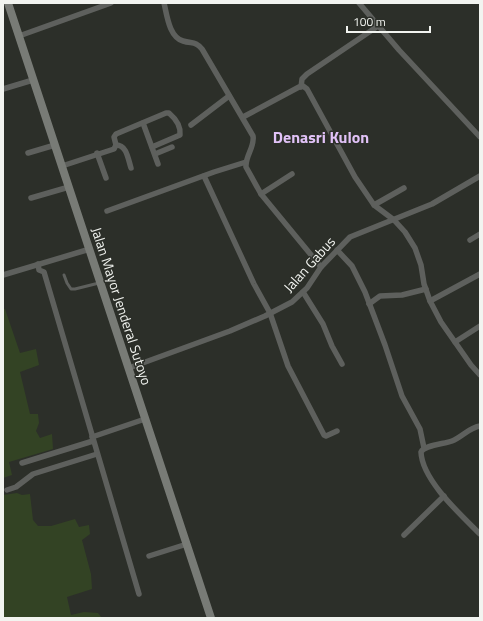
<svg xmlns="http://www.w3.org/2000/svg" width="483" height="621" viewBox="0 0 483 621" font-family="'Titillium Web',sans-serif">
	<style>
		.green { fill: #334324 }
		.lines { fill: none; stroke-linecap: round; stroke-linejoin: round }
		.service { stroke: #5e605d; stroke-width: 3 }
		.minor { stroke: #5e605d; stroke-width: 5.5 }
		.secondary { stroke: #787b76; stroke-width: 8 }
		.labels { text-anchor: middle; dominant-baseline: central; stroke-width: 3; stroke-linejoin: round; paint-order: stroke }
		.street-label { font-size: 14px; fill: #f2f4f0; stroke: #2c2f29 }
		.quarter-label { font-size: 16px; font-weight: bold; fill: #e1c2f7; stroke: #2c2f29 }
	</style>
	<rect width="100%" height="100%" fill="#2c2f29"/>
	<g class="green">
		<polygon points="3,309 5,309 20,353 36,349 39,365 20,372 30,414 38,414 39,423 36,431 40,438 52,434 53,449 9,462 12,475 3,478"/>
		<polygon points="17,493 22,495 30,494 33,520 38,526 51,526 75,519 79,527 89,525 90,534 82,540 91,574 92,589 67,597 71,615 84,612 98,613 102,618 3,618 3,495"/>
	</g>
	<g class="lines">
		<polyline class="service" points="64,275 67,283 71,289 75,289 99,283"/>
		<g class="minor">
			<path d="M164,3C167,15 169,37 183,41C193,44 195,41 202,49L253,136C255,147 245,156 246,167L261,194L321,267"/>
			<polyline points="359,3 399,50 480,137"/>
			<polyline points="19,36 111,3"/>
			<polyline points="301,87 302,79 307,74 378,26"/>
			<polyline points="3,89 33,80"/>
			<polyline points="243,117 299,87 303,86 307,89 355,177 374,205 394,220 405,232 415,248 421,265 424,284 430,301 441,322 471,365 480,375"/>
			<polyline points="143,123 158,164"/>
			<polyline points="191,125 229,96"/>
			<path d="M116,145C127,145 128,159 131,168"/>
			<polyline points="28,153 55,145"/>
			<polyline points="97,153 106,178"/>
			<polyline points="155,154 172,147"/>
			<path d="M62,166L114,149L116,145L114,137L116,134L166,113H169C176,119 181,126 180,135L152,147"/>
			<polyline points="204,176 254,284 270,313 288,366 324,435 326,436 337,431"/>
			<polyline points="261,194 292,174"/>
			<polyline points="31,198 69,187"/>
			<polyline points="374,205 404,188"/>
			<polyline points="107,211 214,172 246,162"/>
			<polyline points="470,240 480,234"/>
			<polyline points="337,250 352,266 365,292 385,345 402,396 420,429 424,448"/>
			<polyline points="38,264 39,270 44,272 139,594"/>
			<polyline points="3,275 90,249"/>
			<polyline points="303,292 323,324 332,346 342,364"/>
			<polyline points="430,301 480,274"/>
			<polyline points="369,304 380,296 402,295 426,289"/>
			<polyline points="455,342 480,326"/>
			<polyline points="129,368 230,331 265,316 292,302 307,288 321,267 350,237 432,204 480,176"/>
			<path d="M480,426C470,427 462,437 452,441C444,444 424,445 421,452C422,480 461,515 480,534"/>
			<polyline points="92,437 145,419"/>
			<polyline points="22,463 93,441"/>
			<polyline points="7,490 16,487 33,474 97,454"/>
			<polyline points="404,535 444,496"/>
			<polyline points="149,556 187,544"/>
		</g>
		<polyline class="secondary" points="8,3 211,618"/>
	</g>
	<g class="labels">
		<g class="street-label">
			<text transform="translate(309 264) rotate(-48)">Jalan Gabus</text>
			<text transform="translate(122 306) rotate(72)">Jalan Mayor Jenderal Sutoyo</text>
		</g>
		<g class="quarter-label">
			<text x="321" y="137">Denasri Kulon</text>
		</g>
	</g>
	<rect width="483" height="621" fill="none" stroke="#f2f4f0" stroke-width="8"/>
	<path d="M347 26v6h83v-6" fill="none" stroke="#f2f4f0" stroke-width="2"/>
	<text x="353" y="26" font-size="12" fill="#f2f4f0" stroke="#2c2f29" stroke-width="3" paint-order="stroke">100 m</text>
</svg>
